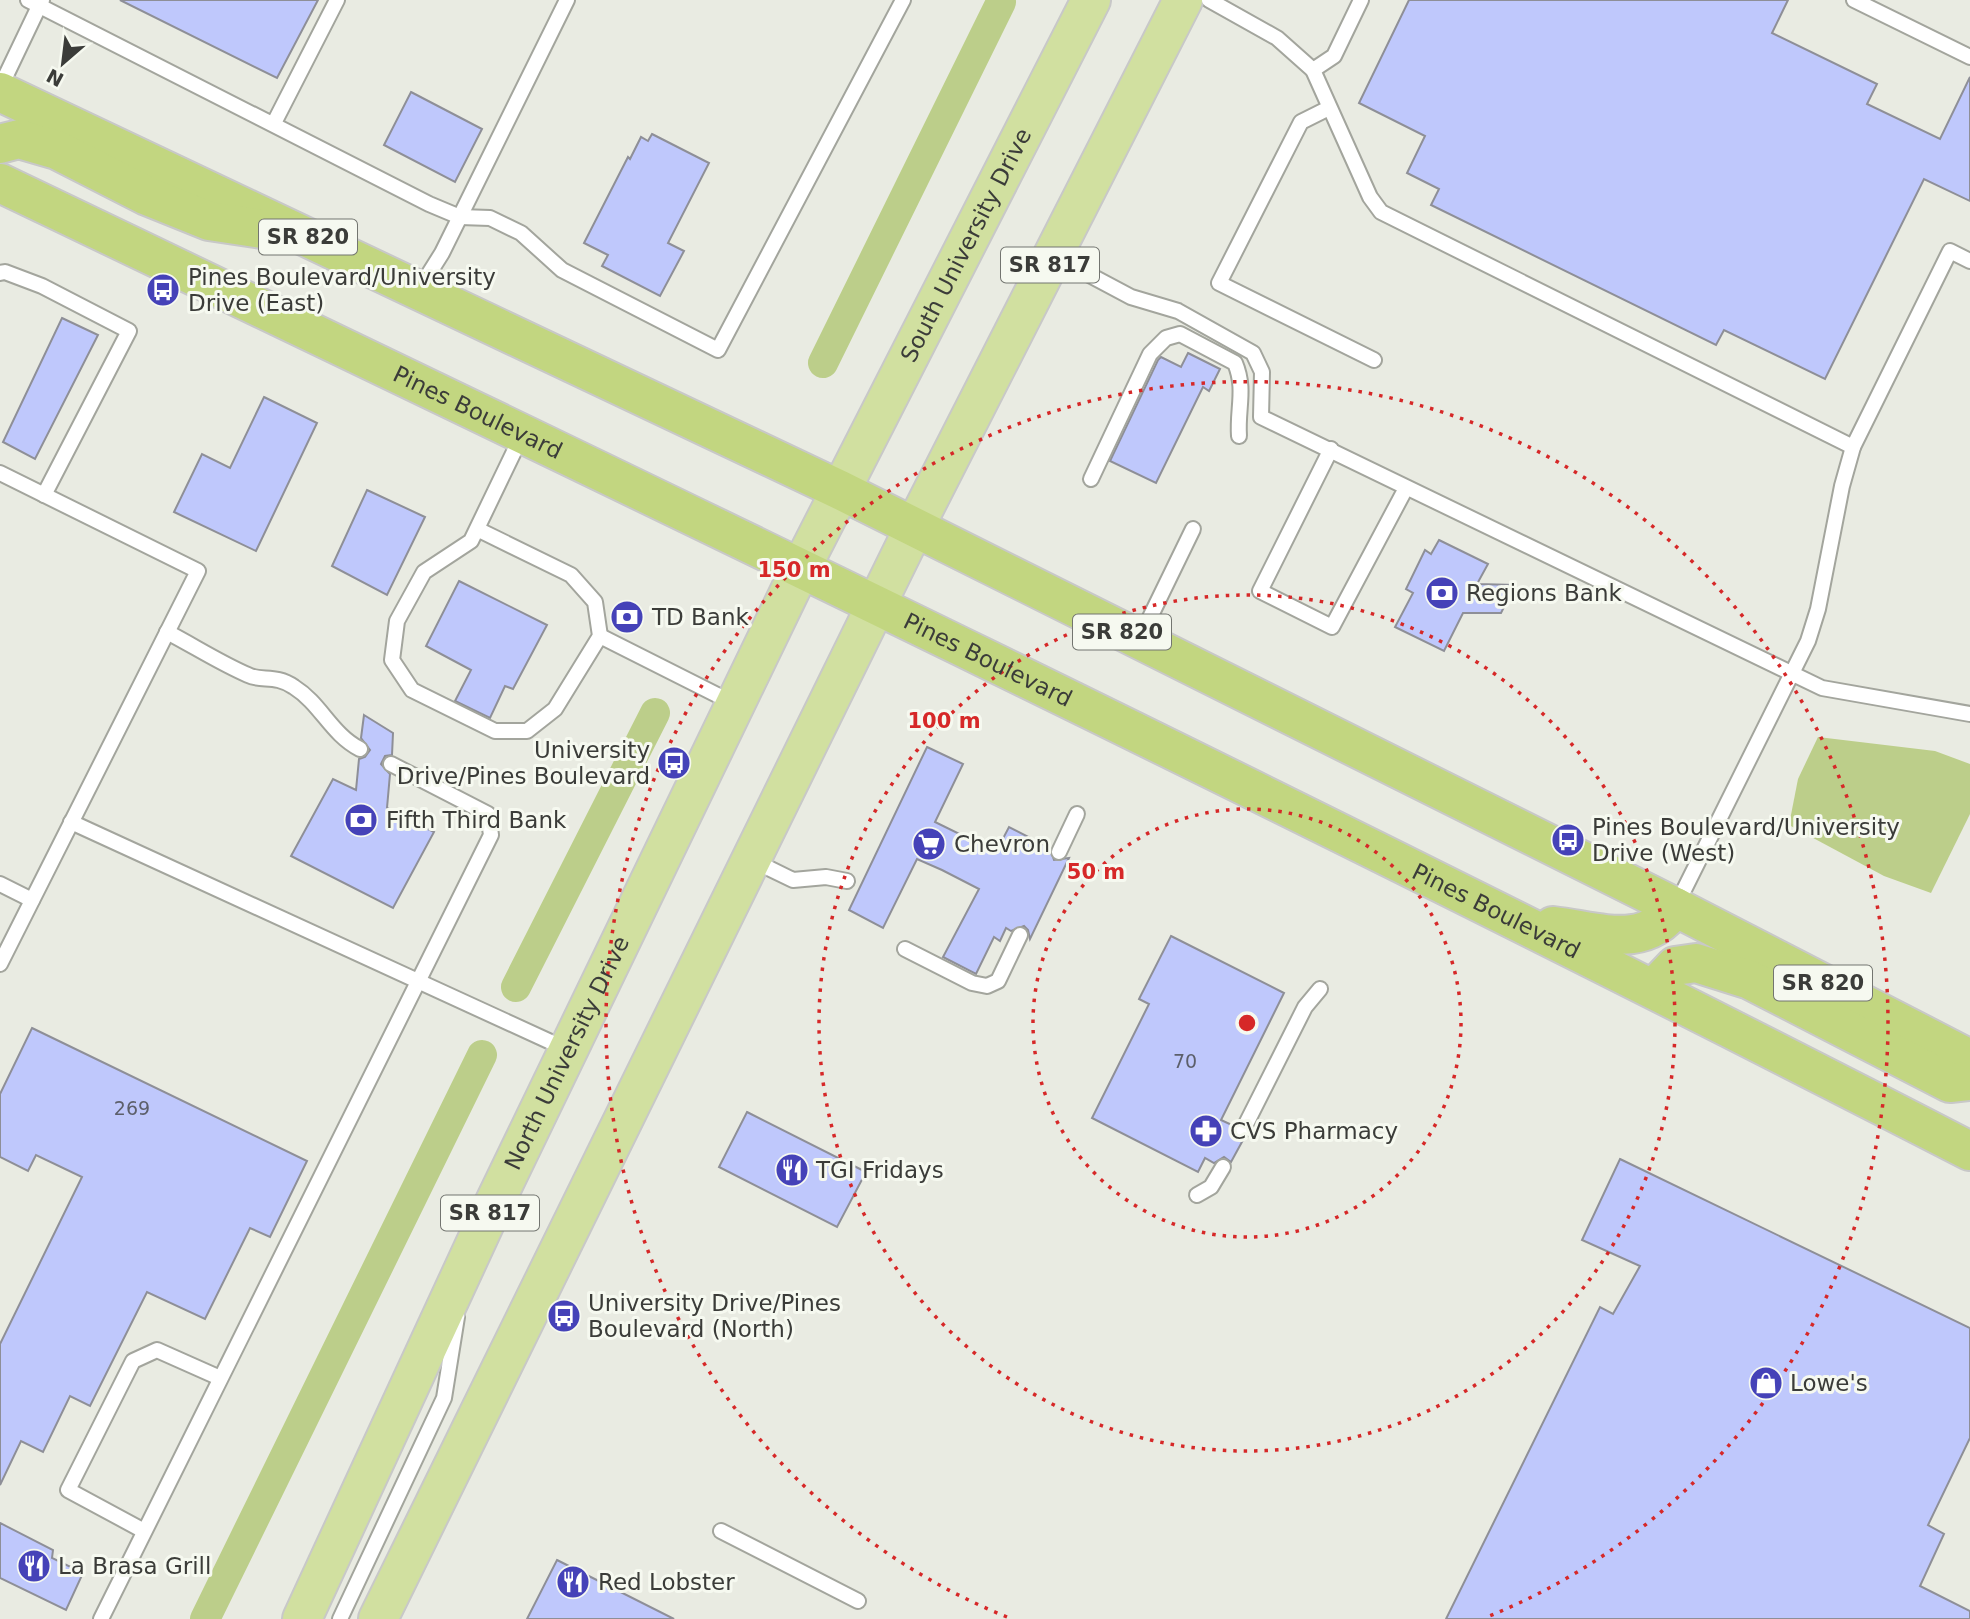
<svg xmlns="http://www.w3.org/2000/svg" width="1970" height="1619" viewBox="0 0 1970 1619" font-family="'DejaVu Sans',sans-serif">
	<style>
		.water { fill: #bcce8a }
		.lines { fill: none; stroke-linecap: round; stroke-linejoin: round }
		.canal { stroke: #bcce8a; stroke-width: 30 }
		.building { fill: #bfc8fc; stroke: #8e8f97; stroke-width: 2 }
		.service-casing { stroke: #a3a59d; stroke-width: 18 }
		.primary-casing { stroke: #c8c8c8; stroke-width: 42 }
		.trunk-casing { stroke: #c8c8c8; stroke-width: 42 }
		.service { stroke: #fff; stroke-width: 14 }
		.primary { stroke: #d1e0a0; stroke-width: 38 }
		.trunk { stroke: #c2d680; stroke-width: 38 }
		.ring { fill: none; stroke: #d62828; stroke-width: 3.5; stroke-dasharray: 3.5 7 }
		.labels { text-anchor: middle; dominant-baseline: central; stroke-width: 6; stroke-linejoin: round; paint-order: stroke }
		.number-label { font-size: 19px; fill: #5c5f6a }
		.shield { fill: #f6f9f0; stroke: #737570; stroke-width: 2 }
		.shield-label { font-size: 21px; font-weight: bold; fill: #3b3c39 }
		.street-label { font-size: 23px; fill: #3b3c39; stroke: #f6f9f0 }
		.poi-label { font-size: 23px; fill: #3b3c39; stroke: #f6f9f0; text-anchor: start }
		.centre { fill: #d62828; stroke: #f6f9f0; stroke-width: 3.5 }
		.ring-label { font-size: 21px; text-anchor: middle; font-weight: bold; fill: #d62828; stroke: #f6f9f0; stroke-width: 6; stroke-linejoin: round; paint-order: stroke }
	</style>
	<rect width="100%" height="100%" fill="#e9ebe2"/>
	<polygon class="water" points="1818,737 1935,751 1970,764 1970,814 1931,893 1884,876 1789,825 1798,779"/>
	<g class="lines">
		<g class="canal">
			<polyline points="823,363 1001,2"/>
			<polyline points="516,987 655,713"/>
			<polyline points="205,1619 482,1055"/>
		</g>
	</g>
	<g class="building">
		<polygon points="120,0 318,0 277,78"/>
		<polygon points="1409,0 1788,0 1772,33 1877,84 1867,104 1940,139 1970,77 1970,201 1924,179 1825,379 1724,330 1716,345 1431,205 1439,189 1407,173 1425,136 1359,103"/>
		<polygon points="411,92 482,129 455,182 384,145"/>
		<polygon points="652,134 709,163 668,243 684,251 660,296 602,266 608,255 584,243 628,157 630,159 641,137 648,141"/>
		<polygon points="62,318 98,335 35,459 3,442"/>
		<polygon points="1188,353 1220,369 1209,391 1203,387 1156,483 1110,461 1158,360 1161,357 1181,367"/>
		<polygon points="264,397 317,423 256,551 174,512 202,454 230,468"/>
		<polygon points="367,490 425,517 387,595 332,566"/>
		<polygon points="1439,540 1488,564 1477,584 1515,585 1501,613 1463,613 1444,651 1395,627 1413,593 1406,589 1425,550 1431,554"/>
		<polygon points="459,581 547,625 513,689 505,686 490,718 455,701 471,670 426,646"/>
		<polygon points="364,715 393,733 392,755 385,756 381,764 390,774 387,808 434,832 393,908 291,856 333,779 356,790 359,759 365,757 370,750 361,738"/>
		<polygon points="927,747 963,764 935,822 996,852 1009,827 1050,848 1054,860 1069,858 1030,939 1028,930 1024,926 1011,931 1006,928 1000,941 994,937 976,974 943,957 979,889 942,870 917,859 883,928 849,910"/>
		<polygon points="1171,936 1284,993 1221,1120 1234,1126 1235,1135 1243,1140 1231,1162 1224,1157 1214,1163 1205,1158 1198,1172 1092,1118 1149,1004 1139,999"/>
		<polygon points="32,1028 307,1161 270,1237 250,1228 205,1319 147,1292 90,1406 70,1396 43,1452 21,1441 0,1485 0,1344 82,1177 36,1155 28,1171 0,1157 0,1094"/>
		<polygon points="747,1112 866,1172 837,1227 719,1167"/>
		<polygon points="1620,1159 1970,1328 1970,1438 1928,1525 1944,1534 1920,1586 1970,1611 1970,1619 1446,1619 1600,1307 1613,1314 1640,1266 1582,1240"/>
		<polygon points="0,1523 53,1550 52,1558 83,1573 66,1610 0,1578"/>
		<polygon points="557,1560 674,1619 527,1619"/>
	</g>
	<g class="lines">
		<defs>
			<g id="service">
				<polyline points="28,0 429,204 460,217 490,218 521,233 562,270 718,350 903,0"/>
				<polyline points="1209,0 1277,38 1313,70 1370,197 1381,212 1853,447"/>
				<polyline points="1854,0 1970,57"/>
				<polyline points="1313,70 1334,56 1361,0"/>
				<polyline points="0,88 42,0"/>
				<polyline points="1329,108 1301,122 1219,283 1374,360"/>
				<polyline points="274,123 337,0"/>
				<polyline points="1054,256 1131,297 1178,311 1253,353 1262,372 1261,417 1822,688 1970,714"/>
				<polyline points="0,273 5,272 42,286 129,331 44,495"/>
				<polyline points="420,288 442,253 567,0"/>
				<polyline points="1331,449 1260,591 1332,627 1406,488"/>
				<polyline points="0,473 198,571 0,964"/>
				<path d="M1091,479L1150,354L1166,338L1180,334L1235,363C1246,389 1237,409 1239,436"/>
				<polyline points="477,529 571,575 595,602 600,636 555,709 527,731 495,731 412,690 392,660 397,621 424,572 471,541 522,435"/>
				<path d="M167,632C194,646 220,663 248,675C262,682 275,674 294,687C321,704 331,734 360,749"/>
				<polyline points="600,636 733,703"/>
				<polyline points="1140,638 1193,529"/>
				<polyline points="71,822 566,1049"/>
				<polyline points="1059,852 1077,814"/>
				<polyline points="752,860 793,880 826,877 847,881"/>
				<polyline points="0,884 32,900"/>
				<polyline points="1676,906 1808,641 1818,609 1842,486 1853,447 1950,251 1970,261"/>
				<polyline points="905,949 972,983 987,986 998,981 1020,935"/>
				<polyline points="1243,1130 1305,1007 1320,989"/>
				<polyline points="1197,1195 1211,1187 1223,1167"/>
				<polyline points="144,1531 68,1490 133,1361 157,1350 220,1378"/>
				<polyline points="721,1531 858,1601"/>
				<polyline points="101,1619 491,835 488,814 391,764"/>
				<polyline points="340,1619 444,1398 457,1317"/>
			</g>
			<g id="primary">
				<path id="s1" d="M302,1619L490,1212L800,570L1091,0"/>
				<polyline points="378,1619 914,528 1183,0"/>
			</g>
			<g id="trunk">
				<polyline points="0,92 840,490 1675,907 1970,1059"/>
				<polyline points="0,144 19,139 57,150 147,196 209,221 262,229"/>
				<path id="s2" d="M0,183C660,499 1319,816 1970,1151"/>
				<path d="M1553,926C1598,931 1645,951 1675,907"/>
				<polyline points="1654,988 1675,966 1696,963 1750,980 1950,1083 1970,1081"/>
			</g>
		</defs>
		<use href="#service" class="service-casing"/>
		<use href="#primary" class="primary-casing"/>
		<use href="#trunk" class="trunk-casing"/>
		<use href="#service" class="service"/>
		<use href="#primary" class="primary"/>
		<use href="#trunk" class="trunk"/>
	</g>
	<g class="ring">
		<circle cx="1247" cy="1023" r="214"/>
		<circle cx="1247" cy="1023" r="428"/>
		<path d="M1007 1617A641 641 0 1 1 1487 1617"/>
	</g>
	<defs>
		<symbol id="bus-disc" viewBox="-11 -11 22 22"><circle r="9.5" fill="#4542b8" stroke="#f6f9f0"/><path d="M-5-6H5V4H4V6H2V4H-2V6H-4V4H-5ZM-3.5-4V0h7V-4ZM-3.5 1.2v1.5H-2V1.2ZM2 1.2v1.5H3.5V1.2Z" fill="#fff"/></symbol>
		<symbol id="bank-disc" viewBox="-11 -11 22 22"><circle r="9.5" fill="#4542b8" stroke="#f6f9f0"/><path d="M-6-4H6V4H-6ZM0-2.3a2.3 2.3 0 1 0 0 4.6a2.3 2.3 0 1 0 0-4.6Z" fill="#fff"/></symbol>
		<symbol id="supermarket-disc" viewBox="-11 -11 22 22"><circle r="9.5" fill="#4542b8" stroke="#f6f9f0"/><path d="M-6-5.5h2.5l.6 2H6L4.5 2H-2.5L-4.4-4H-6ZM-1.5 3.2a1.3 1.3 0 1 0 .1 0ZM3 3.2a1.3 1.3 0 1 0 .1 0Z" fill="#fff"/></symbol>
		<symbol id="pharmacy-disc" viewBox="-11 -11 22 22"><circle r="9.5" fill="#4542b8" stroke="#f6f9f0"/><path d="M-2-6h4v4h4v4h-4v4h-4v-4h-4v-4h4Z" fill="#fff"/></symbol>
		<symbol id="restaurant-disc" viewBox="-11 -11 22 22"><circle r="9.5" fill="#4542b8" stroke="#f6f9f0"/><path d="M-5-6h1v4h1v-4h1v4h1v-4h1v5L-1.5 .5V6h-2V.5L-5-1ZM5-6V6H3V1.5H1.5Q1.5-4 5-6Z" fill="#fff"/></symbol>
		<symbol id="shop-disc" viewBox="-11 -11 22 22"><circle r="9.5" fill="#4542b8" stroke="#f6f9f0"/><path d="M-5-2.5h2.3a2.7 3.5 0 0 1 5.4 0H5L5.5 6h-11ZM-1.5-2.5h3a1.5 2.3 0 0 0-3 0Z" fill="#fff"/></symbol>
	</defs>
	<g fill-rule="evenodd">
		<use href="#bus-disc" x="144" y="271" width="38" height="38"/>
		<use href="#bank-disc" x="1423" y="574" width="38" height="38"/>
		<use href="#bank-disc" x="608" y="598" width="38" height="38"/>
		<use href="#bus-disc" x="655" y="744" width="38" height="38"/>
		<use href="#bank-disc" x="342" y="801" width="38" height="38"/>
		<use href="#bus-disc" x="1549" y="821" width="38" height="38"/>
		<use href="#supermarket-disc" x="910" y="825" width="38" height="38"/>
		<use href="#pharmacy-disc" x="1187" y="1112" width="38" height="38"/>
		<use href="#restaurant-disc" x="773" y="1151" width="38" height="38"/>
		<use href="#bus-disc" x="545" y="1297" width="38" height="38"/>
		<use href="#shop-disc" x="1747" y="1364" width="38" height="38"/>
		<use href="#restaurant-disc" x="15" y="1547" width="38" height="38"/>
		<use href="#restaurant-disc" x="554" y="1563" width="38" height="38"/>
	</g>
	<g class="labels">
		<g class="number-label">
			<text x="1185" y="1061">70</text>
			<text x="132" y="1108">269</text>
		</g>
		<g class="shield">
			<rect x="259" y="219.5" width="98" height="35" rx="5"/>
			<rect x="1001" y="247.5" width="98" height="35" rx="5"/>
			<rect x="1073" y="614.5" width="98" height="35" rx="5"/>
			<rect x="1774" y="965.5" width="98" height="35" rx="5"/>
			<rect x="441" y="1195.5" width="98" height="35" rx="5"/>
		</g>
		<g class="shield-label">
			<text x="308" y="237">SR 820</text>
			<text x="1050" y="265">SR 817</text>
			<text x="1122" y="632">SR 820</text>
			<text x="1823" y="983">SR 820</text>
			<text x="490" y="1213">SR 817</text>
		</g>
		<g class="street-label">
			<text stroke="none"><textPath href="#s1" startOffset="1526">South University Drive</textPath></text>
			<text stroke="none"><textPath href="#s2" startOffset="530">Pines Boulevard</textPath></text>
			<text stroke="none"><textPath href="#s2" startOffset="1097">Pines Boulevard</textPath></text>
			<text stroke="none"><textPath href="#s2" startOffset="1664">Pines Boulevard</textPath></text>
			<text stroke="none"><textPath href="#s1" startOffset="625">North University Drive</textPath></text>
		</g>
		<g class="poi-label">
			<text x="188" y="277">Pines Boulevard/University<tspan x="188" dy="26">Drive (East)</tspan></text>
			<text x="1466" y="593">Regions Bank</text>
			<text x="652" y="617">TD Bank</text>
			<text x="650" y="750" text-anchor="end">University<tspan x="650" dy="26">Drive/Pines Boulevard</tspan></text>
			<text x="386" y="820">Fifth Third Bank</text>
			<text x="1592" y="827">Pines Boulevard/University<tspan x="1592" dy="26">Drive (West)</tspan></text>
			<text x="954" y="844">Chevron</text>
			<text x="1230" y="1131">CVS Pharmacy</text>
			<text x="816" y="1170">TGI Fridays</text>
			<text x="588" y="1303">University Drive/Pines<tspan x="588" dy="26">Boulevard (North)</tspan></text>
			<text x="1790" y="1383">Lowe's</text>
			<text x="58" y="1566">La Brasa Grill</text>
			<text x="598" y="1582">Red Lobster</text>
		</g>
	</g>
	<circle cx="1247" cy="1023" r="10" class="centre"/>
	<g class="ring-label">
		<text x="794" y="577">150 m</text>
		<text x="944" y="728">100 m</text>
		<text x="1096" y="879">50 m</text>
	</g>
	<g transform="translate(63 63) rotate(208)" stroke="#f6f9f0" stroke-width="5" paint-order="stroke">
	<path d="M0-5L12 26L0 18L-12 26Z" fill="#3b3c39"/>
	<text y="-10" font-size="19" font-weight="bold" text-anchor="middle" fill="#3b3c39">N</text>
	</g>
</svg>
